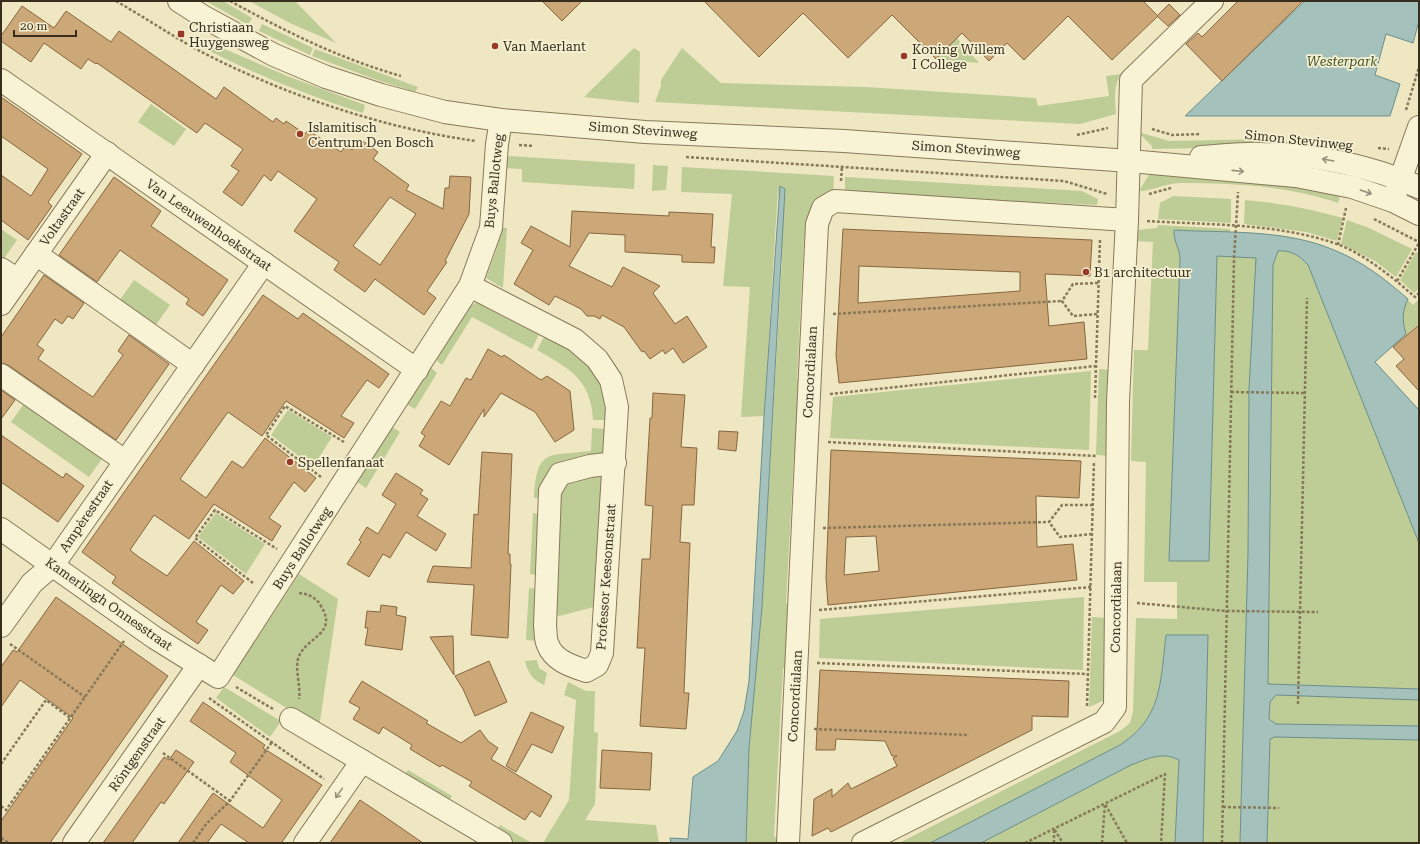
<svg xmlns="http://www.w3.org/2000/svg" width="1420" height="844" viewBox="0 0 1420 844" font-family="'Roboto Serif',serif">
	<style>
		.green { fill: #becc96; fill-rule: evenodd }
		.water { fill: #a5c1bc; stroke: #6c8f8b }
		.building { fill: #cca778; stroke: #87663f; fill-rule: evenodd }
		.lines { fill: none; stroke-linecap: round; stroke-linejoin: round }
		.minor-casing { stroke: #887959; stroke-width: 24 }
		.path { stroke: #887959; stroke-width: 2.5; stroke-dasharray: 3 2; stroke-linecap: butt }
		.minor { stroke: #f9f3d6; stroke-width: 22 }
		.oneway { stroke: #98907a }
		.poi-dot { fill: #973829; stroke: #f5f0d2; stroke-width: 1.5 }
		.labels { text-anchor: middle; dominant-baseline: central; stroke-width: 3.5; stroke-linejoin: round; paint-order: stroke }
		.poi-label { font-size: 13px; fill: #382e1e; stroke: #f5f0d2; text-anchor: start }
		.park-label { font-size: 13px; font-style: italic; fill: #415424; stroke: #f5f0d2 }
		.street-label { font-size: 13px; fill: #382e1e; stroke: #f5f0d2 }
	</style>
	<rect width="100%" height="100%" fill="#eee7c2"/>
	<g class="green">
		<polygon points="206,1 223,1 252,18 248,25"/>
		<polygon points="249,1 295,1 336,43 292,24"/>
		<polygon points="262,24 313,48 310,55 259,31"/>
		<path d="M199,38L287,76L365,105L363,113C306,95 249,72 196,44Z"/>
		<polygon points="957,38 979,63 936,59"/>
		<polygon points="634,48 640,52 639,103 584,97"/>
		<path d="M682,48L721,83L865,87L1036,98L1038,106L1109,96L1106,76L1121,74C1113,86 1115,100 1116,114L1080,124L655,102L661,86V80Z"/>
		<polygon points="315,49 418,87 415,92 377,80 312,56"/>
		<polygon points="151,104 186,129 174,146 138,122"/>
		<polygon points="1138,132 1169,141 1268,139 1319,144 1352,150 1350,157 1256,147 1152,149 1152,146"/>
		<polygon points="509,156 635,164 634,189 522,182 522,169 505,168 506,161"/>
		<polygon points="653,165 668,166 666,190 652,191"/>
		<polygon points="682,167 834,176 833,195 813,230 804,238 797,379 799,379 802,446 794,454 786,603 794,611 791,662 783,669 774,836 782,843 746,843 749,748 762,607 782,261 778,189 764,416 741,417 750,287 723,286 732,194 681,192"/>
		<path d="M1150,173L1261,181L1341,192L1338,203C1289,186 1233,183 1181,183C1166,183 1153,191 1139,191Z"/>
		<polygon points="845,177 1082,191 1098,199 1097,205 845,194"/>
		<polygon points="1173,196 1231,199 1231,223 1158,219 1160,203"/>
		<path d="M1245,200C1279,203 1310,209 1343,218L1337,241L1306,232L1244,224Z"/>
		<polygon points="1347,220 1369,228 1412,249 1396,277 1375,261 1341,244"/>
		<path d="M1158,225L1230,229V233C1305,237 1359,249 1413,305L1419,299V324L1375,362L1419,410V843H899L1120,731L1130,723L1133,712L1136,618L1177,619V582H1144L1146,462L1131,461L1134,350H1148L1153,242L1137,241L1138,230L1157,228ZM1166,636L1176,690L1151,729L1128,740C1136,732 1145,724 1150,714C1162,693 1163,659 1166,636Z"/>
		<polygon points="501,227 507,228 503,288 486,278 496,251"/>
		<polygon points="1,229 17,240 1,263"/>
		<polygon points="1416,252 1419,254 1419,289 1414,293 1400,280"/>
		<polygon points="134,280 170,305 153,329 117,304"/>
		<polygon points="477,302 540,332 532,349 472,317 442,365 435,359 467,308"/>
		<path d="M545,335L571,348L600,377L609,403L606,420H593C591,379 570,369 537,350Z"/>
		<polygon points="430,367 437,373 415,409 406,404"/>
		<polygon points="1099,369 1116,370 1113,456 1096,455"/>
		<polygon points="1091,371 1089,450 830,438 833,397"/>
		<polygon points="28,398 106,453 89,477 11,422"/>
		<polygon points="288,410 332,437 313,467 271,435"/>
		<polygon points="392,427 400,432 366,488 357,482"/>
		<path d="M592,428L606,429L609,447C591,467 575,465 550,469L542,498H534C537,448 547,456 591,451Z"/>
		<polygon points="608,471 594,607 559,616 554,613 556,500 565,480"/>
		<polygon points="216,513 265,544 246,574 198,537"/>
		<polygon points="533,513 541,514 538,575 530,574"/>
		<polygon points="299,574 338,599 319,728 233,675"/>
		<polygon points="529,588 537,589 538,641 526,640"/>
		<polygon points="1084,597 1083,670 819,658 820,619"/>
		<polygon points="1092,617 1109,618 1107,699 1089,707"/>
		<path d="M537,660L539,668L547,673L544,685C532,679 528,673 525,661Z"/>
		<polygon points="568,682 586,691 595,691 594,732 598,733 595,804 585,820 656,825 659,843 543,843 569,800 576,700 564,695"/>
		<polygon points="224,687 281,721 270,737 216,698"/>
		<polygon points="408,770 452,796 447,804 402,778"/>
		<polygon points="500,825 532,843 512,843 495,834"/>
	</g>
	<g class="water">
		<polygon points="1305,1 1419,1 1419,21 1413,43 1386,34 1375,75 1400,84 1390,116 1185,116"/>
		<polygon points="780,186 785,189 762,607 749,748 746,843 671,843 670,838 688,839 693,777 718,761 737,731 744,711 749,681 764,416"/>
		<path d="M1174,230C1226,233 1285,229 1334,250C1362,261 1385,279 1408,299C1402,311 1402,322 1406,334L1375,362L1419,410V543L1308,265C1299,255 1291,250 1278,251L1273,265L1268,684L1419,689V700L1276,695L1270,702L1269,719L1276,724L1419,726V740L1275,737L1270,739L1267,843H1240L1248,553L1249,390L1256,258L1217,256L1209,561H1169L1180,260C1180,248 1173,241 1174,230Z"/>
		<path d="M1166,635H1208L1203,843H1175L1179,760C1162,751 1147,759 1131,765L981,843H930L1120,745C1132,737 1143,727 1150,714C1162,693 1163,659 1166,635Z"/>
	</g>
	<g class="building">
		<polygon points="542,1 582,1 562,21"/>
		<polygon points="704,1 1143,1 1158,16 1112,60 1068,16 1024,60 1007,43 989,61 962,33 936,59 892,15 848,58 803,13 759,57"/>
		<polygon points="1238,1 1303,1 1222,81 1186,44 1198,33 1202,37"/>
		<polygon points="1169,4 1180,15 1168,26 1157,16"/>
		<path d="M22,6L54,28L66,11L111,42L119,31L216,99L224,87L273,122L276,118L284,124L286,121L305,134L308,130L341,152L346,145L352,150L360,139L378,152L373,159L409,185L406,190L443,209L445,188H449L450,176L471,177L469,214L445,261L447,262L427,291L436,298L424,315L375,279L365,292L334,270L339,262L294,231L317,199L278,171L271,181L264,175L242,206L223,192L239,171L231,166L243,149L205,123L197,133L97,63L96,64L88,59L81,69L44,43L31,62L1,41V36ZM390,197L416,214L380,265L353,246Z"/>
		<polygon points="1,97 82,154 48,202 52,206 28,240 1,220 1,175 31,196 48,169 1,136"/>
		<polygon points="114,177 161,211 151,226 228,280 203,316 186,304 189,299 120,250 97,282 59,255"/>
		<polygon points="572,211 669,216 669,212 713,214 711,247 715,247 714,263 682,262 682,255 625,252 625,235 589,233 569,266 612,287 623,267 660,286 653,293 675,324 687,316 707,347 683,363 673,348 665,354 663,350 650,359 644,351 642,352 624,327 602,315 600,319 594,316 587,316 581,309 555,296 549,305 514,284 533,250 521,243 531,226 570,247"/>
		<path d="M843,229L1092,240L1090,276L1045,274L1049,326L1084,322L1087,359L839,383L836,355ZM859,266L1020,272V291L858,303Z"/>
		<polygon points="44,275 84,303 73,319 68,316 62,324 55,319 37,345 44,350 38,359 78,387 93,397 123,355 118,351 129,335 169,364 116,440 8,365 1,363 1,337"/>
		<polygon points="263,295 298,319 303,313 389,374 379,388 367,380 341,416 354,423 344,438 286,401 262,436 228,412 180,479 206,498 232,461 243,468 265,438 316,478 305,492 294,482 269,518 281,526 272,541 214,504 189,539 154,515 130,550 139,557 167,576 194,541 244,581 233,594 221,585 196,622 208,630 198,644 112,583 116,577 82,552"/>
		<polygon points="1419,325 1419,391 1396,366 1404,359 1393,347"/>
		<polygon points="488,349 502,357 504,355 541,380 547,376 570,391 574,430 555,442 535,412 501,393 484,417 484,409 449,465 419,446 425,436 421,433 441,401 450,406 466,378 471,380"/>
		<polygon points="1,390 15,400 1,419"/>
		<polygon points="653,393 685,395 681,447 697,448 694,505 682,505 680,542 690,543 684,693 689,693 686,729 640,726 645,648 637,648 642,559 650,559 653,506 645,505 650,418 652,418"/>
		<polygon points="719,431 738,432 736,451 718,449"/>
		<polygon points="1,435 63,478 66,473 84,486 58,522 1,482"/>
		<path d="M831,450L1081,461L1079,498L1036,496L1037,547L1073,544L1077,580L828,605L826,578ZM876,536L879,571L844,575L846,537Z"/>
		<polygon points="482,452 512,454 508,554 510,554 510,564 511,564 508,638 471,635 474,585 427,582 433,566 471,568 474,514 478,515"/>
		<polygon points="396,473 423,490 420,494 428,499 417,516 446,534 436,551 406,532 390,558 383,554 369,577 347,564 361,542 359,540 367,527 378,534 396,504 382,495"/>
		<polygon points="56,597 168,676 50,843 1,843 1,821 73,718 20,680 1,707 1,667 13,650 17,652"/>
		<polygon points="381,605 397,607 396,615 406,617 402,650 365,645 368,628 365,628 367,611 380,612"/>
		<polygon points="453,636 454,675 430,637"/>
		<polygon points="489,661 507,702 475,716 463,689 455,676"/>
		<polygon points="820,670 1069,681 1068,717 1032,716 1032,730 831,832 828,828 812,836 814,799 832,789 832,797 848,783 851,789 897,766 893,758 897,756 892,756 885,741 836,739 835,750 816,750"/>
		<polygon points="362,681 428,721 426,723 461,743 480,730 488,741 498,748 491,759 552,796 540,817 531,811 525,820 469,786 472,782 442,765 440,767 410,749 412,745 383,727 379,734 353,719 360,708 349,702"/>
		<polygon points="203,702 265,745 263,748 322,785 282,842 283,843 249,843 221,824 207,843 178,843 213,793 263,828 282,800 230,762 236,753 190,721"/>
		<polygon points="531,712 564,727 552,753 532,744 516,772 506,766"/>
		<polygon points="176,750 194,762 164,804 161,802 132,843 103,843 164,757 169,760"/>
		<polygon points="602,750 652,753 650,790 600,788"/>
		<polygon points="360,800 378,812 423,843 330,843"/>
	</g>
	<g class="lines">
		<defs>
			<g id="minor">
				<polyline points="179,1 204,17 274,55 326,77 381,95 445,112 501,120 645,132 844,141 1130,161 1296,176 1352,187 1393,201 1419,214"/>
				<polyline points="1,80 417,370"/>
				<path d="M1201,157C1221,156 1241,153 1262,154C1316,154 1369,166 1419,187"/>
				<polyline points="1396,192 1419,127"/>
				<polyline points="36,254 193,365"/>
				<polyline points="1,269 18,280"/>
				<path d="M470,286L575,340L597,359L611,380L617,407L602,653L597,665L586,671C572,666 554,661 548,645C545,640 546,632 545,626L550,491L560,474L590,466L615,463"/>
				<polyline points="1,304 107,153"/>
				<polyline points="1,375 125,461"/>
				<polyline points="1,529 155,638 218,677 470,286 491,228 497,144 501,120"/>
				<polyline points="1,626 32,583 53,565 264,263"/>
				<polyline points="291,719 501,843"/>
				<polyline points="74,843 199,665"/>
				<polyline points="305,843 362,761"/>
				<polyline points="788,843 817,224 823,208 835,201 1127,220 1131,80 1212,1"/>
				<polyline points="863,843 1104,722 1115,707 1118,401 1127,220"/>
			</g>
		</defs>
		<use href="#minor" class="minor-casing"/>
		<g class="path">
			<path d="M116,1C142,16 168,33 194,48C279,93 381,128 476,141"/>
			<path d="M230,1C287,32 338,58 401,76"/>
			<polyline points="1406,110 1419,67"/>
			<polyline points="1152,129 1172,135 1200,134"/>
			<polyline points="1077,135 1108,128"/>
			<polyline points="519,145 534,146"/>
			<polyline points="1378,148 1389,149"/>
			<polyline points="686,157 1064,181 1107,194"/>
			<polyline points="841,181 842,166"/>
			<polyline points="1149,194 1171,188"/>
			<polyline points="1374,219 1419,242"/>
			<path d="M1147,221C1210,225 1277,223 1337,244C1366,255 1392,277 1415,297L1419,293"/>
			<polyline points="1338,245 1346,208"/>
			<polyline points="1397,281 1419,243"/>
			<polyline points="833,314 1062,301"/>
			<polyline points="1097,314 1073,316 1062,301 1073,284 1098,283"/>
			<polyline points="1231,392 1305,393"/>
			<polyline points="830,394 1095,366"/>
			<polyline points="1095,398 1100,239"/>
			<polyline points="828,442 1097,456"/>
			<polyline points="321,477 266,435 285,406 344,442"/>
			<polyline points="823,528 1049,522"/>
			<polyline points="1092,534 1060,537 1049,522 1062,505 1093,505"/>
			<polyline points="253,583 195,538 215,510 277,549"/>
			<path d="M299,593C308,594 316,597 321,606C339,635 304,637 298,659C295,672 301,686 299,699"/>
			<polyline points="1137,603 1226,611 1318,612"/>
			<polyline points="819,610 1091,587"/>
			<polyline points="10,644 85,697"/>
			<polyline points="817,663 1087,674"/>
			<polyline points="236,687 273,709"/>
			<polyline points="209,698 324,779"/>
			<polyline points="1298,704 1307,298"/>
			<polyline points="1087,706 1094,461"/>
			<polyline points="814,729 969,735"/>
			<polyline points="163,753 230,801"/>
			<polyline points="1,764 46,700 70,718"/>
			<polyline points="1,806 6,810 124,641"/>
			<polyline points="1223,807 1279,808"/>
			<polyline points="1,838 9,843"/>
			<polyline points="193,843 206,824 230,801 272,742"/>
			<polyline points="1025,843 1165,774 1161,843"/>
			<polyline points="1054,843 1054,829 1063,843"/>
			<polyline points="1102,843 1105,804 1127,843"/>
			<polyline points="1222,843 1234,259 1238,192"/>
		</g>
		<use href="#minor" class="minor"/>
	</g>
	<defs><path id="oneway-shaft" d="M-6 0H5M1.5-3L5.5 0L1.5 3" fill="none" stroke-width="1.6" stroke-linecap="round" stroke-linejoin="round"/></defs>
	<g class="oneway">
		<use href="#oneway-shaft" transform="translate(1328 160) rotate(-170)"/>
		<use href="#oneway-shaft" transform="translate(1238 171) rotate(6)"/>
		<use href="#oneway-shaft" transform="translate(1366 192) rotate(19)"/>
		<use href="#oneway-shaft" transform="translate(339 793) rotate(125)"/>
	</g>
	<g class="poi-dot">
		<rect x="177" y="30" width="8" height="8" rx="2"/>
		<circle cx="495" cy="46" r="4"/>
		<circle cx="904" cy="56" r="4"/>
		<circle cx="300" cy="134" r="4"/>
		<circle cx="1086" cy="272" r="4"/>
		<circle cx="290" cy="462" r="4"/>
	</g>
	<g class="labels">
		<g class="poi-label">
			<text x="189" y="27">Christiaan<tspan x="189" dy="15">Huygensweg</tspan></text>
			<text x="503" y="46">Van Maerlant</text>
			<text x="912" y="49">Koning Willem<tspan x="912" dy="15">I College</tspan></text>
			<text x="308" y="127">Islamitisch<tspan x="308" dy="15">Centrum Den Bosch</tspan></text>
			<text x="1094" y="272">B1 architectuur</text>
			<text x="298" y="462">Spellenfanaat</text>
		</g>
		<g class="park-label">
			<text x="1342" y="61">Westerpark</text>
		</g>
		<g class="street-label">
			<text transform="translate(643 130) rotate(4)">Simon Stevinweg</text>
			<text transform="translate(1299 140) rotate(6)">Simon Stevinweg</text>
			<text transform="translate(966 149) rotate(4)">Simon Stevinweg</text>
			<text transform="translate(494 181) rotate(-84)">Buys Ballotweg</text>
			<text transform="translate(62 217) rotate(-55)">Voltastraat</text>
			<text transform="translate(209 225) rotate(35)">Van Leeuwenhoekstraat</text>
			<text transform="translate(810 372) rotate(-87)">Concordialaan</text>
			<text transform="translate(86 516) rotate(-56)">Ampèrestraat</text>
			<text transform="translate(302 548) rotate(-57)">Buys Ballotweg</text>
			<text transform="translate(606 577) rotate(-86)">Professor Keesomstraat</text>
			<text transform="translate(109 604) rotate(35)">Kamerlingh Onnesstraat</text>
			<text transform="translate(1116 607) rotate(-89)">Concordialaan</text>
			<text transform="translate(795 696) rotate(-87)">Concordialaan</text>
			<text transform="translate(137 754) rotate(-55)">Röntgenstraat</text>
		</g>
	</g>
	<rect width="1420" height="844" fill="none" stroke="#382e1e" stroke-width="4"/>
	<path d="M14 30v6h62v-6" fill="none" stroke="#382e1e" stroke-width="2"/>
	<text x="20" y="30" font-size="12" fill="#382e1e" stroke="#f5f0d2" stroke-width="3" paint-order="stroke">20 m</text>
</svg>
